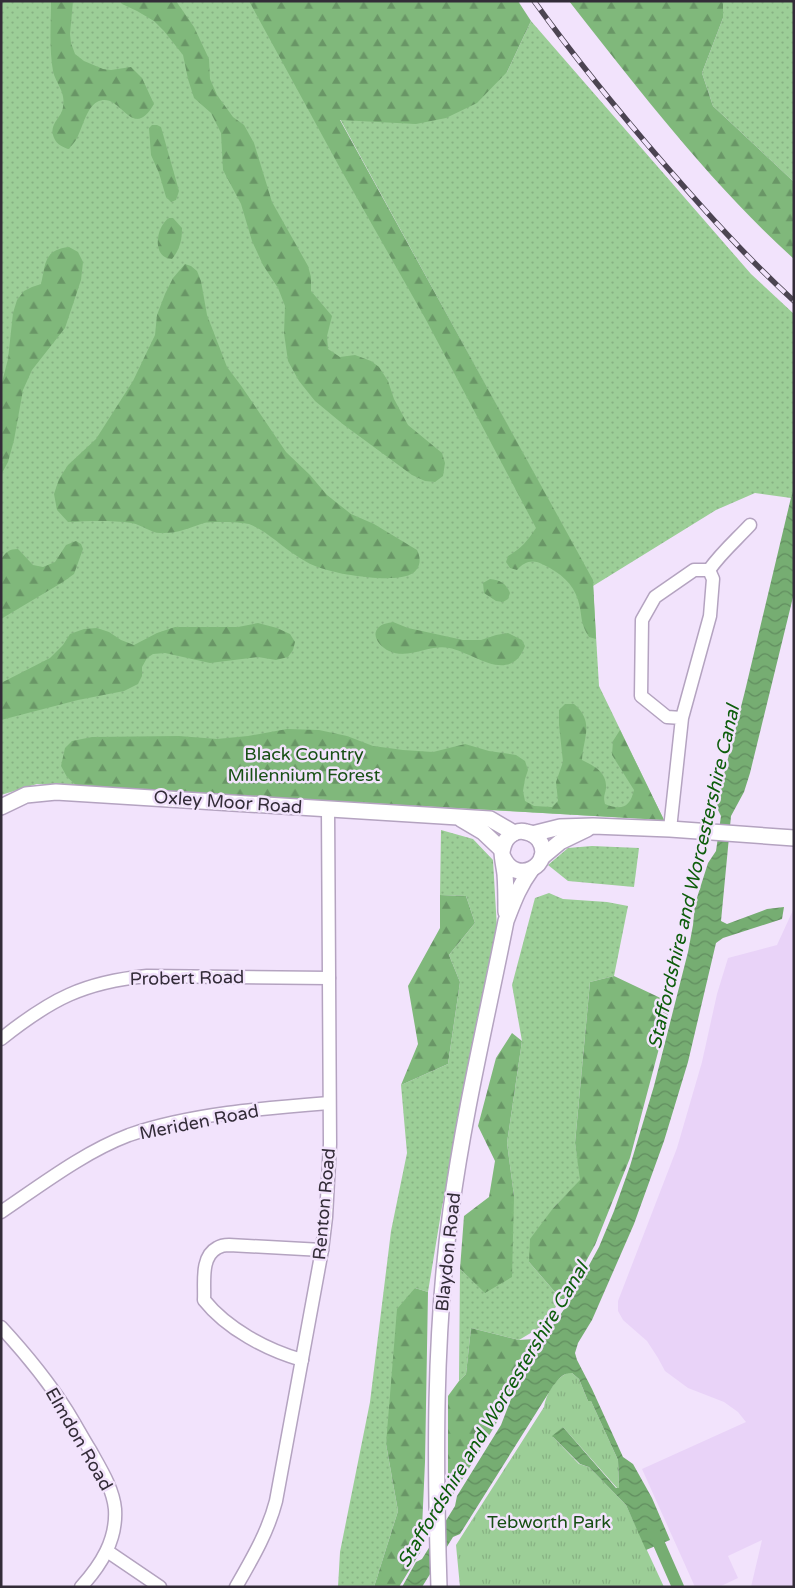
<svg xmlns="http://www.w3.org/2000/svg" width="795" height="1588" viewBox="0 0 795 1588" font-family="'Varela Round',sans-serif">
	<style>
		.built { fill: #e9d3f8 }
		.grass { fill: url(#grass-dots) }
		.forest { fill: url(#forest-firs) }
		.park { fill: url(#park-tufts) }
		.water { fill: url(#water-waves) }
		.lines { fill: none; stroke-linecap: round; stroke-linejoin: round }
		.canal { stroke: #76ad72; stroke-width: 12 }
		.minor-casing { stroke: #b4a3c0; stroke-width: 15 }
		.tertiary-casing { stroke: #b4a3c0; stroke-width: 18 }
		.minor { stroke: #fff; stroke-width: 12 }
		.tertiary { stroke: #fff; stroke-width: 15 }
		.rail-casing { stroke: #4c4452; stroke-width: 5.5 }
		.rail { stroke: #f2e3fc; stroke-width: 4; stroke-dasharray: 11; stroke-linecap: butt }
		.labels { text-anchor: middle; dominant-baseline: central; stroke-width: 5; stroke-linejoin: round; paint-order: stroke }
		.park-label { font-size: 18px; fill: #174f14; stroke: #f2e3fc }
		.street-label { font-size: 18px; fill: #332c38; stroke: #f2e3fc }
		.water-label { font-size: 19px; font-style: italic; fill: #0d5d0b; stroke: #f2e3fc }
	</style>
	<defs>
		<pattern id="grass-dots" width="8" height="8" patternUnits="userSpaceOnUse" patternTransform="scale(1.25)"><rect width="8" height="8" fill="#9cce97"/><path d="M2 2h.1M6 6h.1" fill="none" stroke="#87b183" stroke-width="1.8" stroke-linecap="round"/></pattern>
		<pattern id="forest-firs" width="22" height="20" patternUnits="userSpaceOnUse" patternTransform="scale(1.25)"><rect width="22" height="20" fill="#80b87b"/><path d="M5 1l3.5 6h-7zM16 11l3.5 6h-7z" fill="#699666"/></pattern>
		<pattern id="park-tufts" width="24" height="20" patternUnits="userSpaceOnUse" patternTransform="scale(1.25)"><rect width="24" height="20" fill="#9cce97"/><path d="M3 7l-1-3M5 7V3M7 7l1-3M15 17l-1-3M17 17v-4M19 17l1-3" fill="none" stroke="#87b183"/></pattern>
		<pattern id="water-waves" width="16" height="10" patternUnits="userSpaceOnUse" patternTransform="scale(1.25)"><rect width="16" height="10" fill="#76ad72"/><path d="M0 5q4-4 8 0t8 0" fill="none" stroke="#618d5f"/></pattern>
	</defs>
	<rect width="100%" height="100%" fill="#f2e3fc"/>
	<polygon class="built" points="794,908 794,1587 751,1587 762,1540 728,1556 738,1578 719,1587 695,1587 642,1469 746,1422 738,1412 724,1402 688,1388 665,1371 658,1358 647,1341 623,1320 618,1311 618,1301 677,1148 702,1062 717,994 728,958 777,945"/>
	<g class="grass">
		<polygon points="1,1 259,1 587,571 340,119 507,72 531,21 751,274 794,314 794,485 791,498 755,493 716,510 593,586 599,686 664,820 37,784 1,795"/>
		<polygon points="723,1 794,1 794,182 713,106 702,73 723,18"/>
		<polygon points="441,830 473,839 493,860 497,929 442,1207 428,1292 415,1288 386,1444 398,1511 374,1587 338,1587 340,1552 370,1402 391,1231 407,1153 401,1085 448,1064 460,982 449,955 475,923 466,896 440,895"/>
		<polygon points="592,846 639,848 634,887 568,881 548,865 568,848"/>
		<polygon points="549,893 563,899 607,902 628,906 614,976 590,982 575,1143 581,1180 554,1207 529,1262 561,1299 544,1325 519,1340 471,1328 466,1374 459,1381 460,1269 485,1292 514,1196 507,1143 522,1041 512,985 535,898"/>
	</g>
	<g class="forest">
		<path d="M51,1H73L70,34L71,43L75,54L84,61L103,69L111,70L131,67L142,78L154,104C131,144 121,89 97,102C86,108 82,130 76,140C74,143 71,146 69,149C61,147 55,143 53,135C50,123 62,117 63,107C66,92 56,84 53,71C49,49 51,24 51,1Z"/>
		<polygon points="120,1 176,1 194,27 209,59 210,79 217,95 233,117 244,125 254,143 272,202 308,266 311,277 311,291 332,316 327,336 328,349 340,357 355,355 371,361 379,367 388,381 394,399 408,425 442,453 445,463 443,476 435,482 425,481 412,475 344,425 315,401 299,381 288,361 284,333 285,306 278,288 263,265 252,241 241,204 223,170 221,133 211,113 194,98 188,79 183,55 164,31 154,21 137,11 122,4"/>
		<path d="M249,1H518L531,21L507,72L477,103L446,118L416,124L340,120L593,580L596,639L589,637C579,621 583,616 578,600C573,583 560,573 544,565C533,559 525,561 517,570L510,568L506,562L508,556C521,549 528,540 536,528L425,318L340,168Z"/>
		<path d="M569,1H723V18L702,73L713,106L794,182V259C710,183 639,90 569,1Z"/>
		<polygon points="152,125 157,125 161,127 179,191 176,200 171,202 166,197 159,173 151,155 149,128"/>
		<path d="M169,218H173L182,228C182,240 180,249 172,259C151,258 156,226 169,218Z"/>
		<path d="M69,247L78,252L83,262L81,280L65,328L32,370L23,390L14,440L8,462L1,475V386L8,359L13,313L17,300L24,291L32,287L41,284C46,264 43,250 69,247Z"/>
		<path d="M185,264L191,266L197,271L201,281L207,315L227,367L242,387L286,452L310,475L327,495L351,514L374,524L417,550C421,558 421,567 413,573C397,584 342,575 324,569C315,567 304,561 297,556C281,546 267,531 249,524C243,522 211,521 204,523C189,528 176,534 160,533C151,533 142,525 132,523C111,520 88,521 68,522L57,510L54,494L59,479L68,465L96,439L133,381L155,335L157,315L165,294L173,278Z"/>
		<path d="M76,541L81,544L83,549L74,574L63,582L1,619V559C6,552 9,549 18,549L33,565L43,567L55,562L66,545Z"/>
		<path d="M490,579C500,580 506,583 510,593L508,599L503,602L496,601L484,593L483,583Z"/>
		<path d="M393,622L408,628L463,640H481L496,635L508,633L522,640L525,646C510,686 473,652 449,648C429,644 409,660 389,651C380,647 370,635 379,627C382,624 388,623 393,622Z"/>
		<polygon points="258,623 277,628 290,634 295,642 293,650 288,657 276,660 258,657 210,663 165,653 153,654 147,658 142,667 142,676 138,684 124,691 78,700 1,720 1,683 50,658 63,645 70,634 84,629 97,628 109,632 121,640 134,645 157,633 175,627 238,627"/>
		<path d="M565,704H574C595,722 583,738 582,760C594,766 607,772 606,788C605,795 603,796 605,804C622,811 630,807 634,790L612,755L613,741L620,730L664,820L77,786L67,777L61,766L65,748L72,741L92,737L179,736L217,739L248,736L287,729L319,730L347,736L373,746L403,750L433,752L465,744L489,751L516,755L525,761L528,770L525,779L523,791L525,801L534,806L552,807L558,801L556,782L563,762L559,725V710Z"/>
		<polygon points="440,895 466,896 475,923 449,955 460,982 448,1064 401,1085 418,1044 408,986 440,928"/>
		<polygon points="614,976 671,1003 630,1158 595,1245 565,1299 561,1299 529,1262 530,1239 554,1207 580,1180 575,1143 590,982"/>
		<polygon points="512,1033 522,1041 507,1143 514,1196 512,1277 485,1293 460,1269 464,1216 489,1197 495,1161 478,1126 496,1058"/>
		<polygon points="415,1288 428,1292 425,1462 421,1551 399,1587 374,1587 398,1511 386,1444 397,1309"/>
		<polygon points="471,1328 519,1340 534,1339 496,1424 448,1503 448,1396 459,1381 466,1374"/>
	</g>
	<path class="park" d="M567,1373H572L579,1379L588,1401H591L618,1460L619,1488H617L563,1427L553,1437L579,1464L589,1467L626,1505L664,1587H460L456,1545L544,1407C546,1394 555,1379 567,1373Z"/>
	<path class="water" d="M794,485V593L750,773L744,792L731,816L721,921L727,924L767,909L784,907L782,919L723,938L716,943L688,1062L664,1141L634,1224L592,1320L578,1343L575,1353L577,1360L592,1389L623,1457L633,1464L652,1498L670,1540L646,1550L626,1505L589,1467L580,1464L552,1436L563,1427L616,1488H619L618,1460L591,1401H588L579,1379L572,1373C562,1373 559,1379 553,1386L460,1534L453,1537L422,1587H402L416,1562L422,1559L455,1506L457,1496L501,1425L528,1355L535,1344L554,1324L569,1302L599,1247L614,1211L630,1166L654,1086L688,952L693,925L695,904L708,863L716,851L721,816L717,808V802L745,691Z"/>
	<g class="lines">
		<polyline class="canal" points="653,1530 678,1587"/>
		<defs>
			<g id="minor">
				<path d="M709,570C721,553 736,540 750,525"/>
				<polyline points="670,829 682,718 710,616 713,579 709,570 694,570 655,597 642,620 641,696 667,717 682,718"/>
				<path d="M1,1039C51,999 84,982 147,976L329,978"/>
				<path d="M1,1212C41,1185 84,1152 129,1135C189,1114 265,1108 329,1103"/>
				<path d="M1,1327C25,1353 48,1381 67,1411C75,1424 82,1437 90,1450C100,1468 113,1488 115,1509C117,1540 101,1565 81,1587"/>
				<path d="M302,1360C267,1350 227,1329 204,1300C205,1284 200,1257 217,1248C220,1246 225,1245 229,1245L322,1250"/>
				<polyline points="107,1551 160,1587"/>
				<path d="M236,1587C252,1559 268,1532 276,1501L322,1250L326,1217L330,1144L328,808"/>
			</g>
			<g id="tertiary">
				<polyline points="1,807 26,795 56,792 490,819 514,833"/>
				<polyline points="461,819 483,832 502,850"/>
				<polyline points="532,834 560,827 593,826 670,829 794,838"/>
				<path d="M503,857C516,887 555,864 539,840C536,836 532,833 526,832C519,830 511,833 506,840C504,843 503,847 502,851C502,858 504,866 505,874C506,886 506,899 506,912"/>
				<polyline points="542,857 560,842 587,829"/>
				<path d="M439,1587C435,1461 434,1335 451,1210C464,1113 487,1017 506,921C513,903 519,886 531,870"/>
			</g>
		</defs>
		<use href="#minor" class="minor-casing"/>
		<use href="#tertiary" class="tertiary-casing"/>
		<use href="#minor" class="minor"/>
		<use href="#tertiary" class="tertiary"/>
		<defs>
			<path id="rail" d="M534,1C575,58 619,112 665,165C706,212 748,259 794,301"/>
		</defs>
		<use href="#rail" class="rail-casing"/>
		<use href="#rail" class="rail"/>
	</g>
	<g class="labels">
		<g class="park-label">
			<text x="304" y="754">Black Country<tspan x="304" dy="21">Millennium Forest</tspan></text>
			<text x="549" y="1522">Tebworth Park</text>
		</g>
		<g class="street-label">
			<text transform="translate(228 802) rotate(4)">Oxley Moor Road</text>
			<text transform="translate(187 978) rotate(-1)">Probert Road</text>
			<text transform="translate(199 1122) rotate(-11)">Meriden Road</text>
			<text transform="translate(324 1204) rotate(-85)">Renton Road</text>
			<text transform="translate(448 1252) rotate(-84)">Blaydon Road</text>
			<text transform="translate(79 1439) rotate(60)">Elmdon Road</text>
		</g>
		<g class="water-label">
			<text transform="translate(694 877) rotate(-77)">Staffordshire and Worcestershire Canal</text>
			<text transform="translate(493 1415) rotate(-59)">Staffordshire and Worcestershire Canal</text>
		</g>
	</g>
	<rect width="795" height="1588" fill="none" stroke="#332c38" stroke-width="5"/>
</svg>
